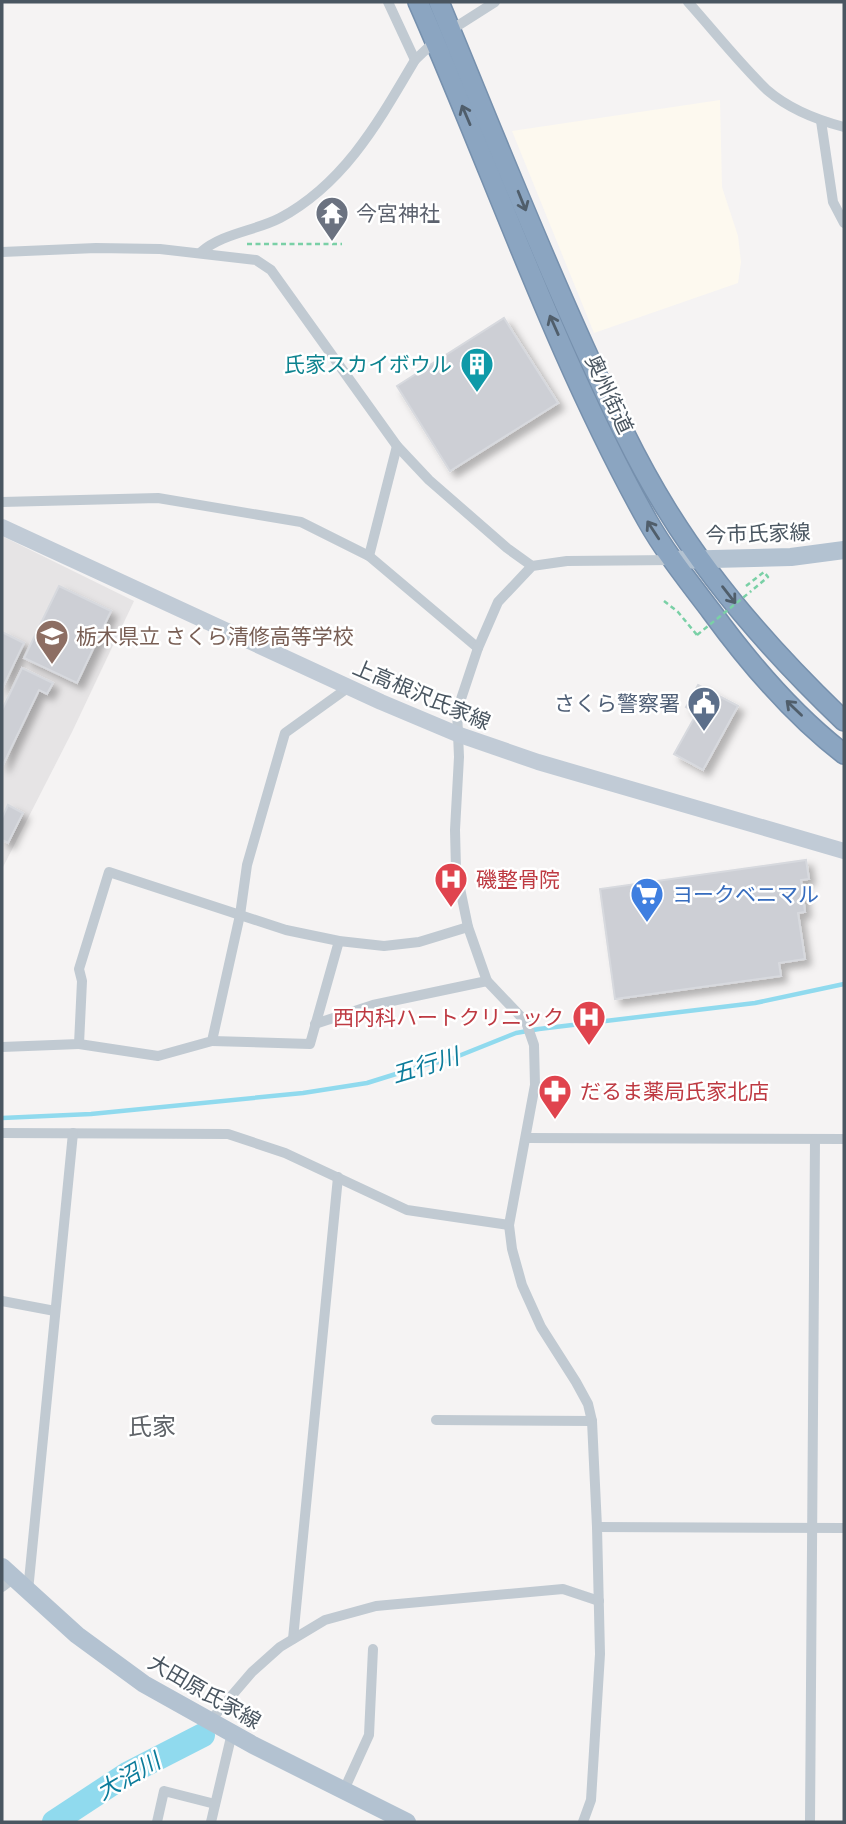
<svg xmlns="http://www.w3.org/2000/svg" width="846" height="1824" viewBox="0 0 846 1824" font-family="Ubuntu,'Noto Sans JP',sans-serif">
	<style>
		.commercial { fill: #fdf9ef }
		.education { fill: #e6e4e5 }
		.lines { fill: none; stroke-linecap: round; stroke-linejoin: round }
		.stream { stroke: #90daee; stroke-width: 4.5 }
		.river { stroke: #90daee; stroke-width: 24 }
		.building { fill: #cdcfd5; stroke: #d7d9de; stroke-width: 2; filter: url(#shadow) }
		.highway-casing { stroke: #7690ad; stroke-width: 22 }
		.path { stroke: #7ad0a6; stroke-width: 2.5; stroke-dasharray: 5 3.5; stroke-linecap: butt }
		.street { stroke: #c1cad2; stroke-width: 10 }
		.secondary { stroke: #c1cbd6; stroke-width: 16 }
		.primary { stroke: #b3c2d1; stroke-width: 18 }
		.highway { stroke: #8ba5c1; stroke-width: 19 }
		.path-bridge { stroke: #7ad0a6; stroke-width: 2.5; stroke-dasharray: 5 3.5; stroke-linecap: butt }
		.oneway { stroke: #505e6b }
		.labels { text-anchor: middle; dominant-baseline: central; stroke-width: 5; stroke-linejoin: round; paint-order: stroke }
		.worship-label { font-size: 21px; fill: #5b616d; stroke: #fff; text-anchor: start }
		.culture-label { font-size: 21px; fill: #0d838f; stroke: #fff; text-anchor: end }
		.street-label { font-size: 21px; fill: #4a5661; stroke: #fff }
		.education-label { font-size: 21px; fill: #785e54; stroke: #fff; text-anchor: start }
		.service-label { font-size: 21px; fill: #4e5e75; stroke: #fff; text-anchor: end }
		.health-label { font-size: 21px; fill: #be3a42; stroke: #fff; text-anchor: start }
		.shop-label { font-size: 21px; fill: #366cbe; stroke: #fff; text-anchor: start }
		.water-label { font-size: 23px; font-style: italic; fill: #0c7c9b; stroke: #fff }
		.quarter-label { font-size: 24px; fill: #5f6368; stroke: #fff }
	</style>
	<defs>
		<filter id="shadow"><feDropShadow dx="6" dy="6" stdDeviation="3.5" flood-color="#0004"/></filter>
	</defs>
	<rect width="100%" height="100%" fill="#f5f3f3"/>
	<polygon class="commercial" points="720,100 722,187 738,236 741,262 738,283 594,333 512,131"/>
	<polygon class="education" points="2,536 134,601 72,732 2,869"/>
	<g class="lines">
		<polyline class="stream" points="2,1118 91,1114 303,1093 367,1083 428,1064 446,1061 516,1033 539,1029 755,1003 844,984"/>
		<polyline class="river" points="54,1822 127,1774 203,1735"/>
	</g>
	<g class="building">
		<polygon points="504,318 558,403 450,471 397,386"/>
		<polygon points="59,586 111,611 77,683 24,658"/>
		<polygon points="2,632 24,643 3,687 2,686"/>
		<polygon points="22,668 53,683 47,694 39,690 2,767 2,710"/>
		<polygon points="698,685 738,706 703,770 674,754 697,713 686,707"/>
		<polygon points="8,805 23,813 8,843 2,840 2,818"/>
		<polygon points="806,860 809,879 801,880 805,912 798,913 805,959 779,963 781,976 615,999 600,889"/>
	</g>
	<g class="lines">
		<defs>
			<g id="highway">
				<path d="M418,2C494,174 555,355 647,520C665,552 689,582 711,611C749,663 793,715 844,754"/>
				<path d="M439,2C487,118 533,235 585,349C610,404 635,459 667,510C715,588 779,659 844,721"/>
			</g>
		</defs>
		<use href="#highway" class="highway-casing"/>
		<g class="path">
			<polyline points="247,244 342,244"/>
			<polyline points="746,586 764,572 768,577 750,592"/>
			<polyline points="664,601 678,612 697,635"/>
		</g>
		<g class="street">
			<polyline points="388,2 415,60 435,41"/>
			<path d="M688,2C714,31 739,63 767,90C789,109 817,120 844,127"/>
			<polyline points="451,30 495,2"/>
			<polyline points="821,121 833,202 844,223"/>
			<polyline points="2,252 96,248 160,249 256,260 271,270 397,446 429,480 507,548 532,566"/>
			<path d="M201,252C223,233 255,231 280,218C345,183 379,121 415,60"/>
			<polyline points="2,502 158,498 301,522 369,556 478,648"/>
			<polyline points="369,556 397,446"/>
			<polyline points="315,1024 373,1005 487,981"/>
			<polyline points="212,1041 310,1044 339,941"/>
			<polyline points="79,1044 158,1056 212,1041 240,915 247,865 285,733 349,687"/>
			<polyline points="2,1047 79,1044 82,981 79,969 109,872 286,930 339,941 384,946 419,942 468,927"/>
			<polyline points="2,1133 228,1134 285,1153 407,1210 509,1225"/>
			<polyline points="526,1138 844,1139"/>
			<polyline points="2,1301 55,1311"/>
			<polyline points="436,1420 592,1421"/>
			<polyline points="597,1527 844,1528"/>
			<polyline points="2,1587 14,1578"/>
			<polyline points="28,1591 73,1133"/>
			<polyline points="293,1639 338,1177"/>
			<polyline points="210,1721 252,1672 280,1647 325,1620 376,1606 563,1589 599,1601"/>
			<polyline points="344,1790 369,1735 373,1649"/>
			<polyline points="157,1822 164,1791 215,1804"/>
			<polyline points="211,1822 232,1733"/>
			<polyline points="583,1822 591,1800 600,1654 597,1527 592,1421 588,1404 576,1382 541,1327 522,1285 512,1249 509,1225 535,1085 534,1045 526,1022 487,981 468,927 456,869 455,830 459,757 457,711 478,648 498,602 532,566 567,561 673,560"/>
			<polyline points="810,1822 815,1139"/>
		</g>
		<polyline class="secondary" points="2,527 381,702 457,734 538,762 844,851"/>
		<g class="primary">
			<polyline points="673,560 791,557 844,550"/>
			<polyline points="2,1567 77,1635 144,1684 253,1745 407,1822"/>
		</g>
		<use href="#highway" class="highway"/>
		<polyline class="path-bridge" points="697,635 750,592"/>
	</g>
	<defs><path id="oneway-shaft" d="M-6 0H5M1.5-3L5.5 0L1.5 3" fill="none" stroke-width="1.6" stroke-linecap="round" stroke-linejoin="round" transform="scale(1.75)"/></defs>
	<g class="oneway">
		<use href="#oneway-shaft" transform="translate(466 115) rotate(-113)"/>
		<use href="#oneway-shaft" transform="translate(522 201) rotate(68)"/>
		<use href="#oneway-shaft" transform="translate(554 325) rotate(-114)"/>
		<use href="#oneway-shaft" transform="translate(653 530) rotate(-123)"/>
		<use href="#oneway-shaft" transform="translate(729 595) rotate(52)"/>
		<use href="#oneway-shaft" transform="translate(794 708) rotate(-136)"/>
	</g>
	<defs>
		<symbol id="temple-pin" viewBox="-11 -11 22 30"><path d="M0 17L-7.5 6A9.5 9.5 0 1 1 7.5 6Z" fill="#6b7280" stroke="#fff"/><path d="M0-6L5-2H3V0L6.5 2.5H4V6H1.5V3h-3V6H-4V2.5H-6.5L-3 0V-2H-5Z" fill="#fff"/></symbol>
		<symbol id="building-pin" viewBox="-11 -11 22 30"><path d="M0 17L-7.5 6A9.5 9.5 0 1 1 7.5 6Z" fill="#0f9aa8" stroke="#fff"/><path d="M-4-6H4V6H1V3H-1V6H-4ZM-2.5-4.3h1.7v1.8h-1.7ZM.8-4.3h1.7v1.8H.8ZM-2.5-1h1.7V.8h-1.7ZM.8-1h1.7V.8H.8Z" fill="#fff"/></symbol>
		<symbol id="school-pin" viewBox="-11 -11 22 30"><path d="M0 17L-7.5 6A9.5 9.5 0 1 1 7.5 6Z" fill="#8d6e63" stroke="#fff"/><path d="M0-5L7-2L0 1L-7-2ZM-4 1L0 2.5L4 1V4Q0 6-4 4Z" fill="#fff"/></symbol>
		<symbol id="civic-pin" viewBox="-11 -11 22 30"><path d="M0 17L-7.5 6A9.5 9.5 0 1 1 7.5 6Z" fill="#5c6f8a" stroke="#fff"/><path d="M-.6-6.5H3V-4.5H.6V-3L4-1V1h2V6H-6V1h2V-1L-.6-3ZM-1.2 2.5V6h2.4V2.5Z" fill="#fff"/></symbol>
		<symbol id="hospital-pin" viewBox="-11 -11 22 30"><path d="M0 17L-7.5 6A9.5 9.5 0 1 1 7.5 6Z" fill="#e0444e" stroke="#fff"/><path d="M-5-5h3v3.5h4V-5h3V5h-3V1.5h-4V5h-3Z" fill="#fff"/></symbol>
		<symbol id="supermarket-pin" viewBox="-11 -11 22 30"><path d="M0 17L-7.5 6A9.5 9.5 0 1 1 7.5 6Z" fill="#3f7fe0" stroke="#fff"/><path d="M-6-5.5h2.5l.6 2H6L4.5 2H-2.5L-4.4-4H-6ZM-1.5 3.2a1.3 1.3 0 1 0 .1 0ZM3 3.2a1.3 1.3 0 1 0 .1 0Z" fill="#fff"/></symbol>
		<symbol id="pharmacy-pin" viewBox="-11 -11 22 30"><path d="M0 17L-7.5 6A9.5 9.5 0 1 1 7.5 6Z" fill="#e0444e" stroke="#fff"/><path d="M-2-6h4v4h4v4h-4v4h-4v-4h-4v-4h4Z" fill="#fff"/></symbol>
	</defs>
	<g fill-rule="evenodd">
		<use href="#temple-pin" x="313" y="194" width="38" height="52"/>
		<use href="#building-pin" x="458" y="345" width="38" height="52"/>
		<use href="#school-pin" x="33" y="617" width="38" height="52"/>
		<use href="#civic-pin" x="685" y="684" width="38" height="52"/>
		<use href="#hospital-pin" x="432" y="860" width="38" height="52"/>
		<use href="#supermarket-pin" x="628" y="875" width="38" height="52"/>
		<use href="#hospital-pin" x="570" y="998" width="38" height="52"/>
		<use href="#pharmacy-pin" x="536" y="1072" width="38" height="52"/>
	</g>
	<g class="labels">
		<g class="worship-label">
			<text x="356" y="213">今宮神社</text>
		</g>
		<g class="culture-label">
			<text x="452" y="364">氏家スカイボウル</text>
		</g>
		<g class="street-label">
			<text transform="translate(610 394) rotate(65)">奥州街道</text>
			<text transform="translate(758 533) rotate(-2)">今市氏家線</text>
			<text transform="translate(422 694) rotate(23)">上高根沢氏家線</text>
			<text transform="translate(205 1691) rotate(30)">大田原氏家線</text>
		</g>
		<g class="education-label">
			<text x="76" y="636">栃木県立 さくら清修高等学校</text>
		</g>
		<g class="service-label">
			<text x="680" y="703">さくら警察署</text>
		</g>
		<g class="health-label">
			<text x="476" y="879">磯整骨院</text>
			<text x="564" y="1017" text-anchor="end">西内科ハートクリニック</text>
			<text x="580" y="1091">だるま薬局氏家北店</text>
		</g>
		<g class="shop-label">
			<text x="672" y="894">ヨークベニマル</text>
		</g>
		<g class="water-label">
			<text transform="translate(425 1065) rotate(-17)">五行川</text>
			<text transform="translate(128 1776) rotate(-30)">大沼川</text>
		</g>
		<g class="quarter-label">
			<text x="152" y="1426">氏家</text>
		</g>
	</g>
	<rect width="846" height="1824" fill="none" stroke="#4a5661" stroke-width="7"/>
</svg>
